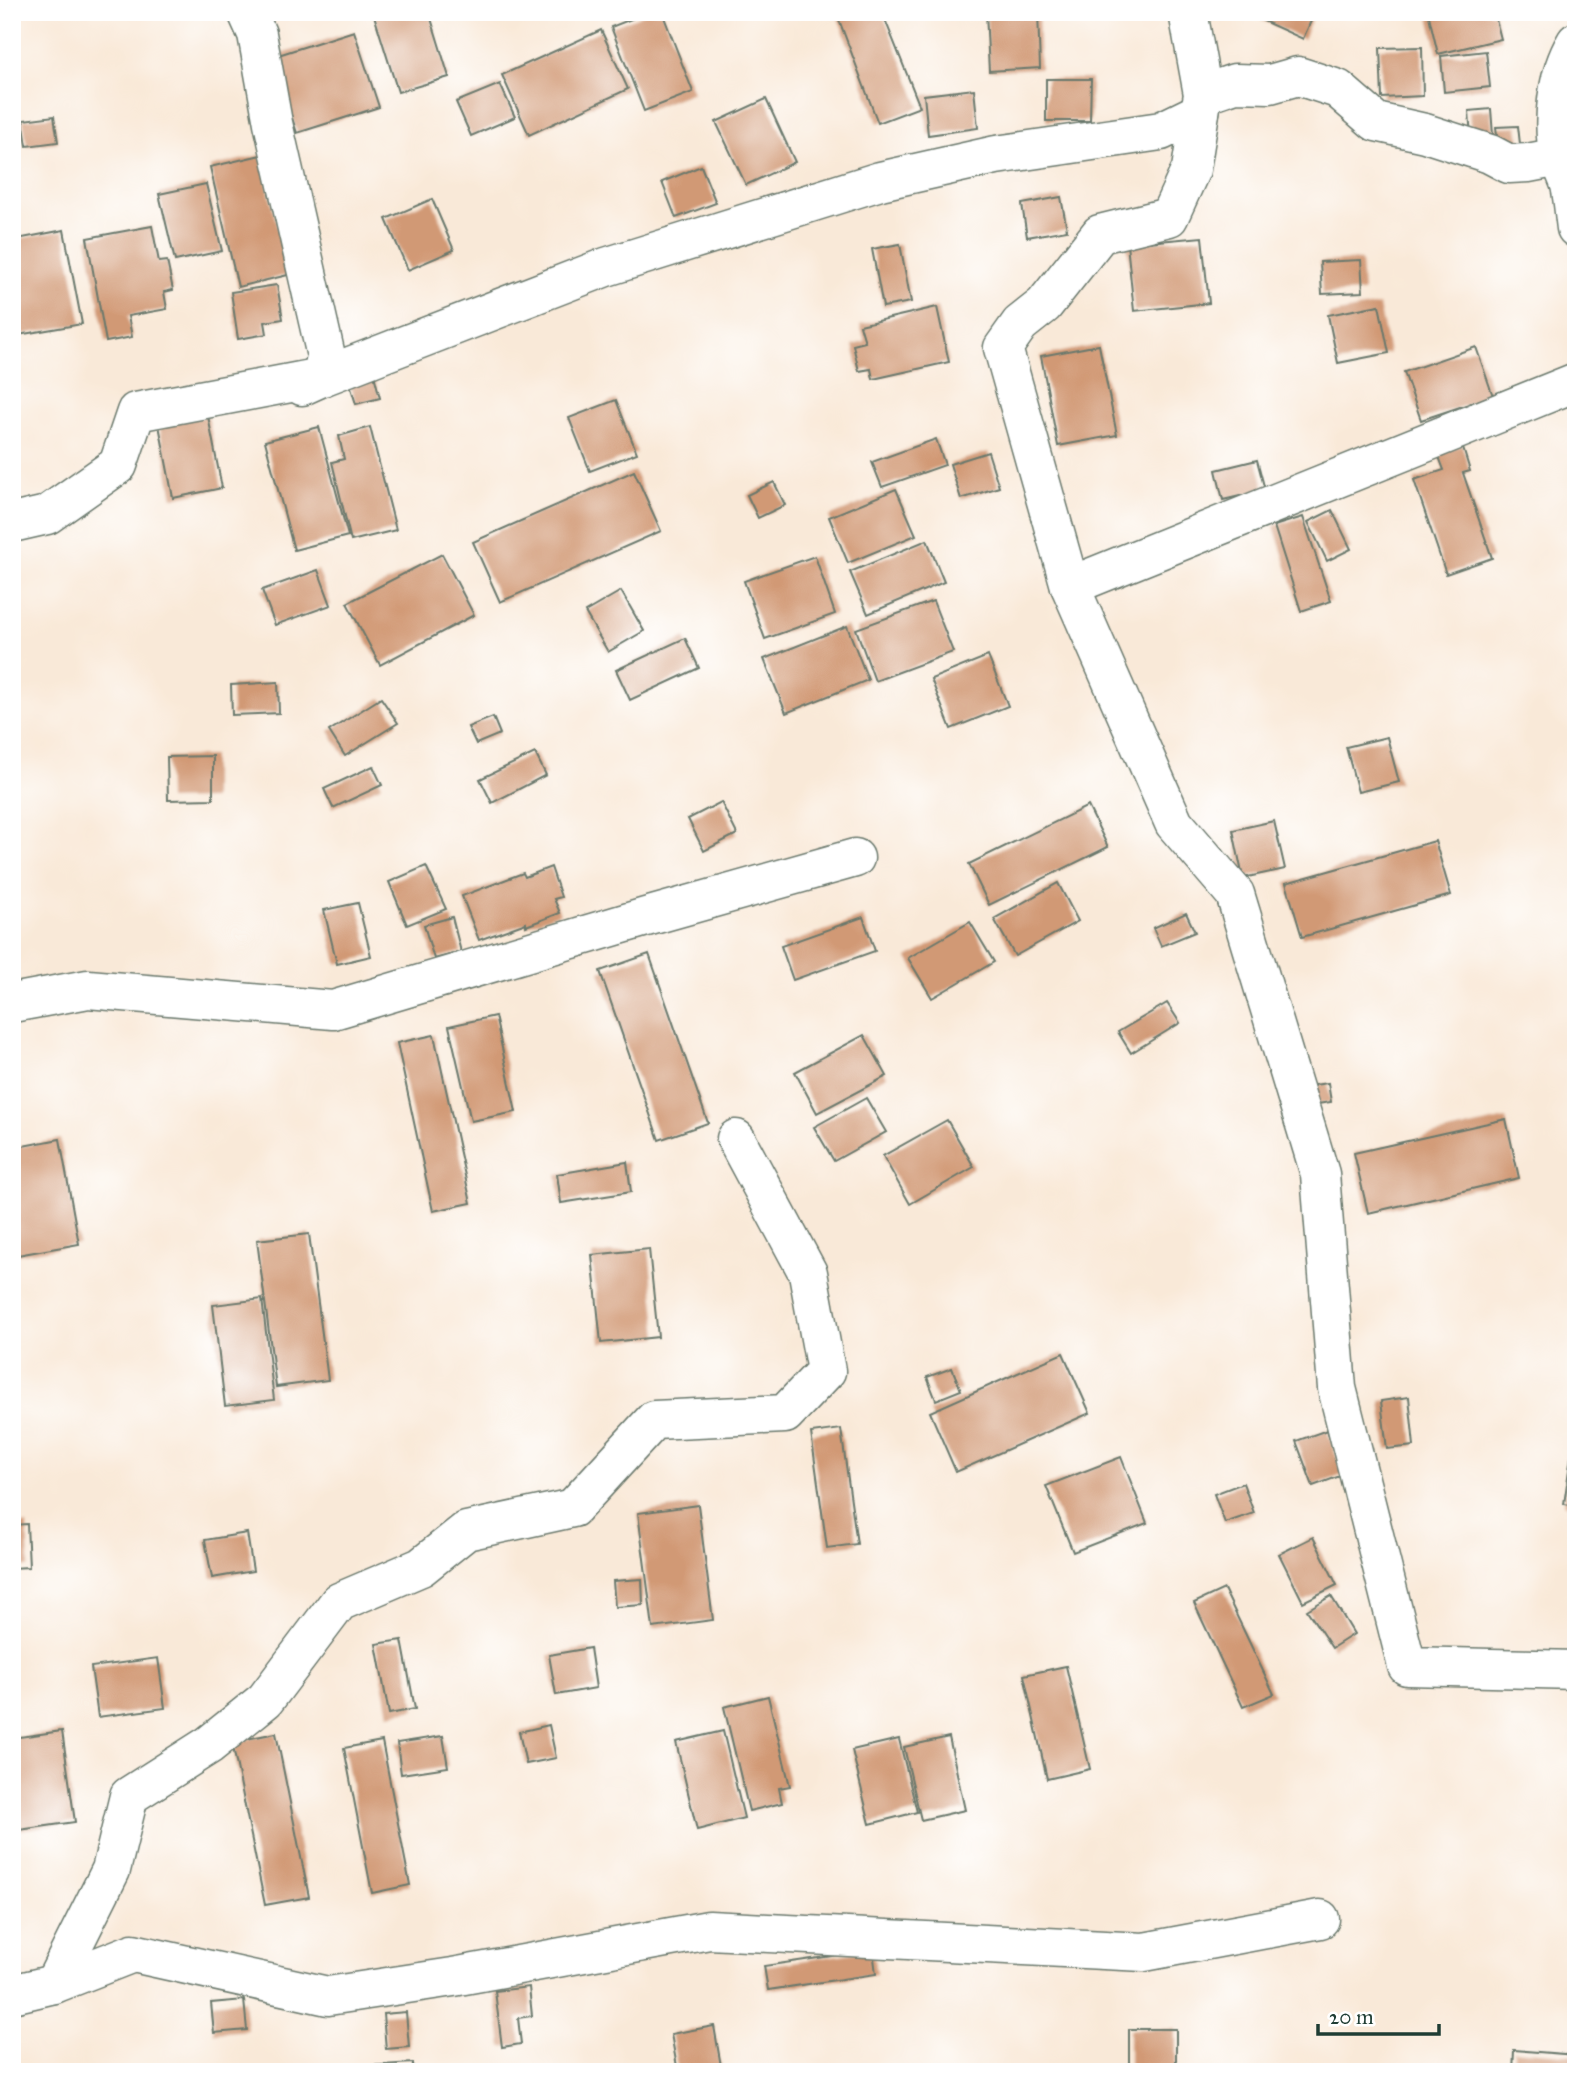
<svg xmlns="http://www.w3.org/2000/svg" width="1588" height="2084" viewBox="0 0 1588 2084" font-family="'IM FELL Great Primer',serif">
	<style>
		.building { fill: #d19975 }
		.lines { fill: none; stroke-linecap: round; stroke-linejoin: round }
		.street-casing { stroke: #6b796d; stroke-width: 41 }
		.street { stroke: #fff; stroke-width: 38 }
	</style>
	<rect width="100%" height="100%" fill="#fff"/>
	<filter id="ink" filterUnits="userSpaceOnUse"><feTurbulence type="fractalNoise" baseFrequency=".0143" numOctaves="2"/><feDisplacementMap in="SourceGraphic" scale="14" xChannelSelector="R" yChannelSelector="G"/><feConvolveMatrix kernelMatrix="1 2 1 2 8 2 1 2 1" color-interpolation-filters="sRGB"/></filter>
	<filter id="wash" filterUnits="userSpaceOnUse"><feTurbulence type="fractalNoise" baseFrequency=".00686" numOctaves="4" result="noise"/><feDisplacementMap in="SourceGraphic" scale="28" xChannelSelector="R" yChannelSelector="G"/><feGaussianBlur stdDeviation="1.57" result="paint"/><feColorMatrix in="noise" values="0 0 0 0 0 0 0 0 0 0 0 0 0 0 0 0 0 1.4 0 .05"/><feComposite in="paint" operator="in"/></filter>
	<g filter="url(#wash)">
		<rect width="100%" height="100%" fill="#f9e9d8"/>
		<g id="blocks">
			<g class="building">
				<polygon points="373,12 429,12 449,77 398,92"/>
				<polygon points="649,12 662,12 693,92 644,111 611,27"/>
				<polygon points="836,12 882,12 920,107 878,123"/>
				<polygon points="925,12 969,12 969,14 925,17"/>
				<polygon points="986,12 1038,12 1040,68 989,71"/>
				<polygon points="1262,12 1315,12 1303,39 1259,19"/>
				<polygon points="1428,12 1494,12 1501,39 1438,54"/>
				<polygon points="601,30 628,89 529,135 502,75"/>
				<polygon points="354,31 379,107 297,133 272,57"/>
				<polygon points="1422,47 1423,96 1382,98 1380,48"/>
				<polygon points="1486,51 1490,87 1444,92 1441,56"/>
				<polygon points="1046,79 1091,79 1090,121 1046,121"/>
				<polygon points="500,84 515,117 471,136 456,102"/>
				<polygon points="974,89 978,128 928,135 924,95"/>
				<polygon points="766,99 795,162 746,185 716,122"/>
				<polygon points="1491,109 1493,135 1471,137 1469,111"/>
				<polygon points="54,116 58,142 27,146 23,120"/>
				<polygon points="1518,126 1520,144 1498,145 1496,127"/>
				<polygon points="261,155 288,275 238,287 210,167"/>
				<polygon points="701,166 716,203 676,218 662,182"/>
				<polygon points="206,184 222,251 175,261 159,194"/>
				<polygon points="1061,197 1067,230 1027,237 1022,204"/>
				<polygon points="432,199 454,250 408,270 386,219"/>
				<polygon points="152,226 159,262 167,261 173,290 164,292 167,309 128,316 132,337 106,342 87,238"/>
				<polygon points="64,230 82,324 12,336 12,240"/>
				<polygon points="1202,237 1209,303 1134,311 1127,244"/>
				<polygon points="900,244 911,302 883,307 872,249"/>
				<polygon points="1361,260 1363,292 1322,294 1320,262"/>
				<polygon points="277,285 283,319 265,322 267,334 238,339 231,292"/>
				<polygon points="1379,305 1389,353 1338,363 1328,315"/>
				<polygon points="937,307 949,362 873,379 871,369 859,371 853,345 865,342 860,325"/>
				<polygon points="1099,345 1117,435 1058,446 1041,356"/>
				<polygon points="1476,347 1493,396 1421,420 1404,372"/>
				<polygon points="372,367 380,398 356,404 347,375"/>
				<polygon points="616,400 637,453 590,471 569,418"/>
				<polygon points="208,416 222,488 173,498 159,425"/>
				<polygon points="319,427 348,536 294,550 265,441"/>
				<polygon points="370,427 396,530 351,541 332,462 344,459 339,436"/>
				<polygon points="936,439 945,465 882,487 872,462"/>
				<polygon points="1462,445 1470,471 1463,473 1492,558 1446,574 1414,480 1444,470 1438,454"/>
				<polygon points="988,452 999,487 961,499 950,464"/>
				<polygon points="1257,460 1265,490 1223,500 1216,470"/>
				<polygon points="634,471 661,531 500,602 473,542"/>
				<polygon points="774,482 785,505 758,518 747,495"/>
				<polygon points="896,489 916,535 848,563 829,517"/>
				<polygon points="1332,510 1351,549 1327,561 1308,522"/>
				<polygon points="1303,517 1331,601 1301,611 1274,526"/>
				<polygon points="927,540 944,582 868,614 850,572"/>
				<polygon points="442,554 474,615 380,665 347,603"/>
				<polygon points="815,556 835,614 765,639 744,581"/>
				<polygon points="318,570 331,605 275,625 262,590"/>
				<polygon points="621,591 644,631 608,652 585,612"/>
				<polygon points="933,601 953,652 875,681 856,629"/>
				<polygon points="847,626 868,680 786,713 764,659"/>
				<polygon points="685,638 699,668 630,700 616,670"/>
				<polygon points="988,656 1008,706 951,729 931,679"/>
				<polygon points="278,682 279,713 232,715 231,685"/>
				<polygon points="381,698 398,723 345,756 329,731"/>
				<polygon points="493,717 500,734 476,744 468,727"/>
				<polygon points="1387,737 1399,782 1358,792 1346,747"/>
				<polygon points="535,753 546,775 492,803 480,779"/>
				<polygon points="213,756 213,799 168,800 167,757"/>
				<polygon points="373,766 382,785 333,808 324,789"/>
				<polygon points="721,802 737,834 704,851 688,819"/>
				<polygon points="1088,806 1108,847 989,905 969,864"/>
				<polygon points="1274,821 1285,869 1243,878 1233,830"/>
				<polygon points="1435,841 1451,895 1302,937 1286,883"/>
				<polygon points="426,866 446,909 407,925 389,882"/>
				<polygon points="551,867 561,897 554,899 560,913 526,926 526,923 479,940 462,896 523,873 525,877"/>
				<polygon points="1058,883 1078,921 1015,956 994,919"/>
				<polygon points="358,903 371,956 337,964 324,910"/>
				<polygon points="1186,913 1195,932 1161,946 1153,928"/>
				<polygon points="452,917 461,952 434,959 424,925"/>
				<polygon points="863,917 875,951 793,980 781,946"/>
				<polygon points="970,922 994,962 932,998 908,958"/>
				<polygon points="649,954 708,1123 659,1140 600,971"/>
				<polygon points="1167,1003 1180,1023 1131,1053 1118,1032"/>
				<polygon points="495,1016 516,1112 471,1121 449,1026"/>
				<polygon points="434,1035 471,1203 433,1211 397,1043"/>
				<polygon points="864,1035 887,1076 817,1113 795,1072"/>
				<polygon points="1328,1083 1331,1102 1310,1105 1307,1086"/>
				<polygon points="866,1098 886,1132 834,1161 814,1127"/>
				<polygon points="1506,1119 1519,1178 1368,1213 1354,1153"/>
				<polygon points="947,1120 974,1167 910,1204 883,1156"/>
				<polygon points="60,1139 79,1244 12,1256 12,1148"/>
				<polygon points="627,1162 631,1192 561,1203 557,1174"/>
				<polygon points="309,1234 328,1380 276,1387 257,1240"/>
				<polygon points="649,1249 658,1337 601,1343 592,1255"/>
				<polygon points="262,1299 274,1400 225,1406 213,1305"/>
				<polygon points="1063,1353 1090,1413 956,1472 930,1412"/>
				<polygon points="952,1368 961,1390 936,1400 927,1377"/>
				<polygon points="1409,1397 1414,1446 1387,1449 1381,1401"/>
				<polygon points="841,1429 857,1544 827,1548 811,1433"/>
				<polygon points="1327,1430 1343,1475 1313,1486 1296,1441"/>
				<polygon points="1574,1436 1576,1436 1576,1506 1564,1504"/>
				<polygon points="1121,1457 1147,1523 1073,1552 1046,1486"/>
				<polygon points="1243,1483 1254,1513 1225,1523 1214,1494"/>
				<polygon points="698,1505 713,1620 653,1628 638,1513"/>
				<polygon points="27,1524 29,1567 12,1568 12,1525"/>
				<polygon points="247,1533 253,1571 212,1578 205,1540"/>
				<polygon points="1313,1537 1337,1585 1303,1602 1279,1554"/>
				<polygon points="642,1579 643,1605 615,1607 613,1581"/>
				<polygon points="1224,1589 1274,1694 1243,1707 1194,1603"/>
				<polygon points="1331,1596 1354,1634 1332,1648 1307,1610"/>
				<polygon points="402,1640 415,1709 389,1714 376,1644"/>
				<polygon points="590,1648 596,1688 556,1695 549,1655"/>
				<polygon points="158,1658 165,1708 98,1717 91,1667"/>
				<polygon points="1066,1666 1090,1769 1047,1779 1024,1675"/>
				<polygon points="768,1696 790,1786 779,1788 782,1803 749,1811 724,1707"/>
				<polygon points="549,1725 556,1758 526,1764 519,1732"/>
				<polygon points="62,1731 75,1822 12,1831 12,1738"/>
				<polygon points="723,1731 744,1818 697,1830 676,1742"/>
				<polygon points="276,1733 309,1897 265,1905 232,1742"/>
				<polygon points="443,1736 448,1767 401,1774 397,1743"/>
				<polygon points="949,1737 965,1810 921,1820 904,1747"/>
				<polygon points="899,1739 917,1812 870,1824 852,1750"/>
				<polygon points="382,1741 410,1885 372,1893 344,1748"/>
				<polygon points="873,1950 876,1974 768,1990 764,1966"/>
				<polygon points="529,1987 532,2016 518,2018 521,2044 502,2047 495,1991"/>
				<polygon points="244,2000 247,2030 214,2033 211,2003"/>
				<polygon points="406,2012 409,2047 386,2049 383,2014"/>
				<polygon points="714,2026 722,2072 678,2072 671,2034"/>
				<rect x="1129" y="2029" width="47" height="43"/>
				<polygon points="1514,2050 1576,2055 1576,2072 1513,2072"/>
				<polygon points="413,2063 413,2072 367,2072 367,2066"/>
			</g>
		</g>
	</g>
	<g filter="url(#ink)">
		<use href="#blocks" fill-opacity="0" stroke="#6b796d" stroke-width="2"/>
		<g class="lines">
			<defs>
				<g id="street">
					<polyline points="247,12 257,34 273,123 326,356 322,377 302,386"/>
					<polyline points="1188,12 1203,94 1191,169 1169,217 1100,234 1044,305 1020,324 1003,348 1070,586 1174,823 1235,894 1320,1174 1337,1388 1407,1666 1576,1670"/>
					<path d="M1576,42C1557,74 1550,123 1560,159C1563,168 1567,176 1570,185C1573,199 1574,214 1576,228"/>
					<polyline points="1203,94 1235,83 1270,84 1298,76 1338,89 1376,122 1425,133 1490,154 1509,164 1528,163 1559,157"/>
					<polyline points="12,523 47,515 118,465 136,412 322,377 606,267 880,181 996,155 1161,131 1200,112"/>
					<polyline points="1070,586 1576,382"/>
					<polyline points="12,1003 88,989 333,1010 646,917 855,858"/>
					<polyline points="54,1984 111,1870 129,1796 209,1745 265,1700 339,1602 421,1567 466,1531 573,1508 654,1420 785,1414 826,1371 808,1273 736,1139"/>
					<polyline points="12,1994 54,1984 133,1953 328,1996 453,1977 709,1930 1144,1952 1320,1919"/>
				</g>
			</defs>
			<use href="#street" class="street-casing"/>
			<use href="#street" class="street"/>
		</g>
	</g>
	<rect width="1588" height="2084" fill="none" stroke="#fff" stroke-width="42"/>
	<path d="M1318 2024v10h121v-10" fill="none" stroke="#1f3d34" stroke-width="3.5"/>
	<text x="1329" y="2024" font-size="21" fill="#1f3d34" stroke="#ffffff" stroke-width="5" paint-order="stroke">20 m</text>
</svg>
